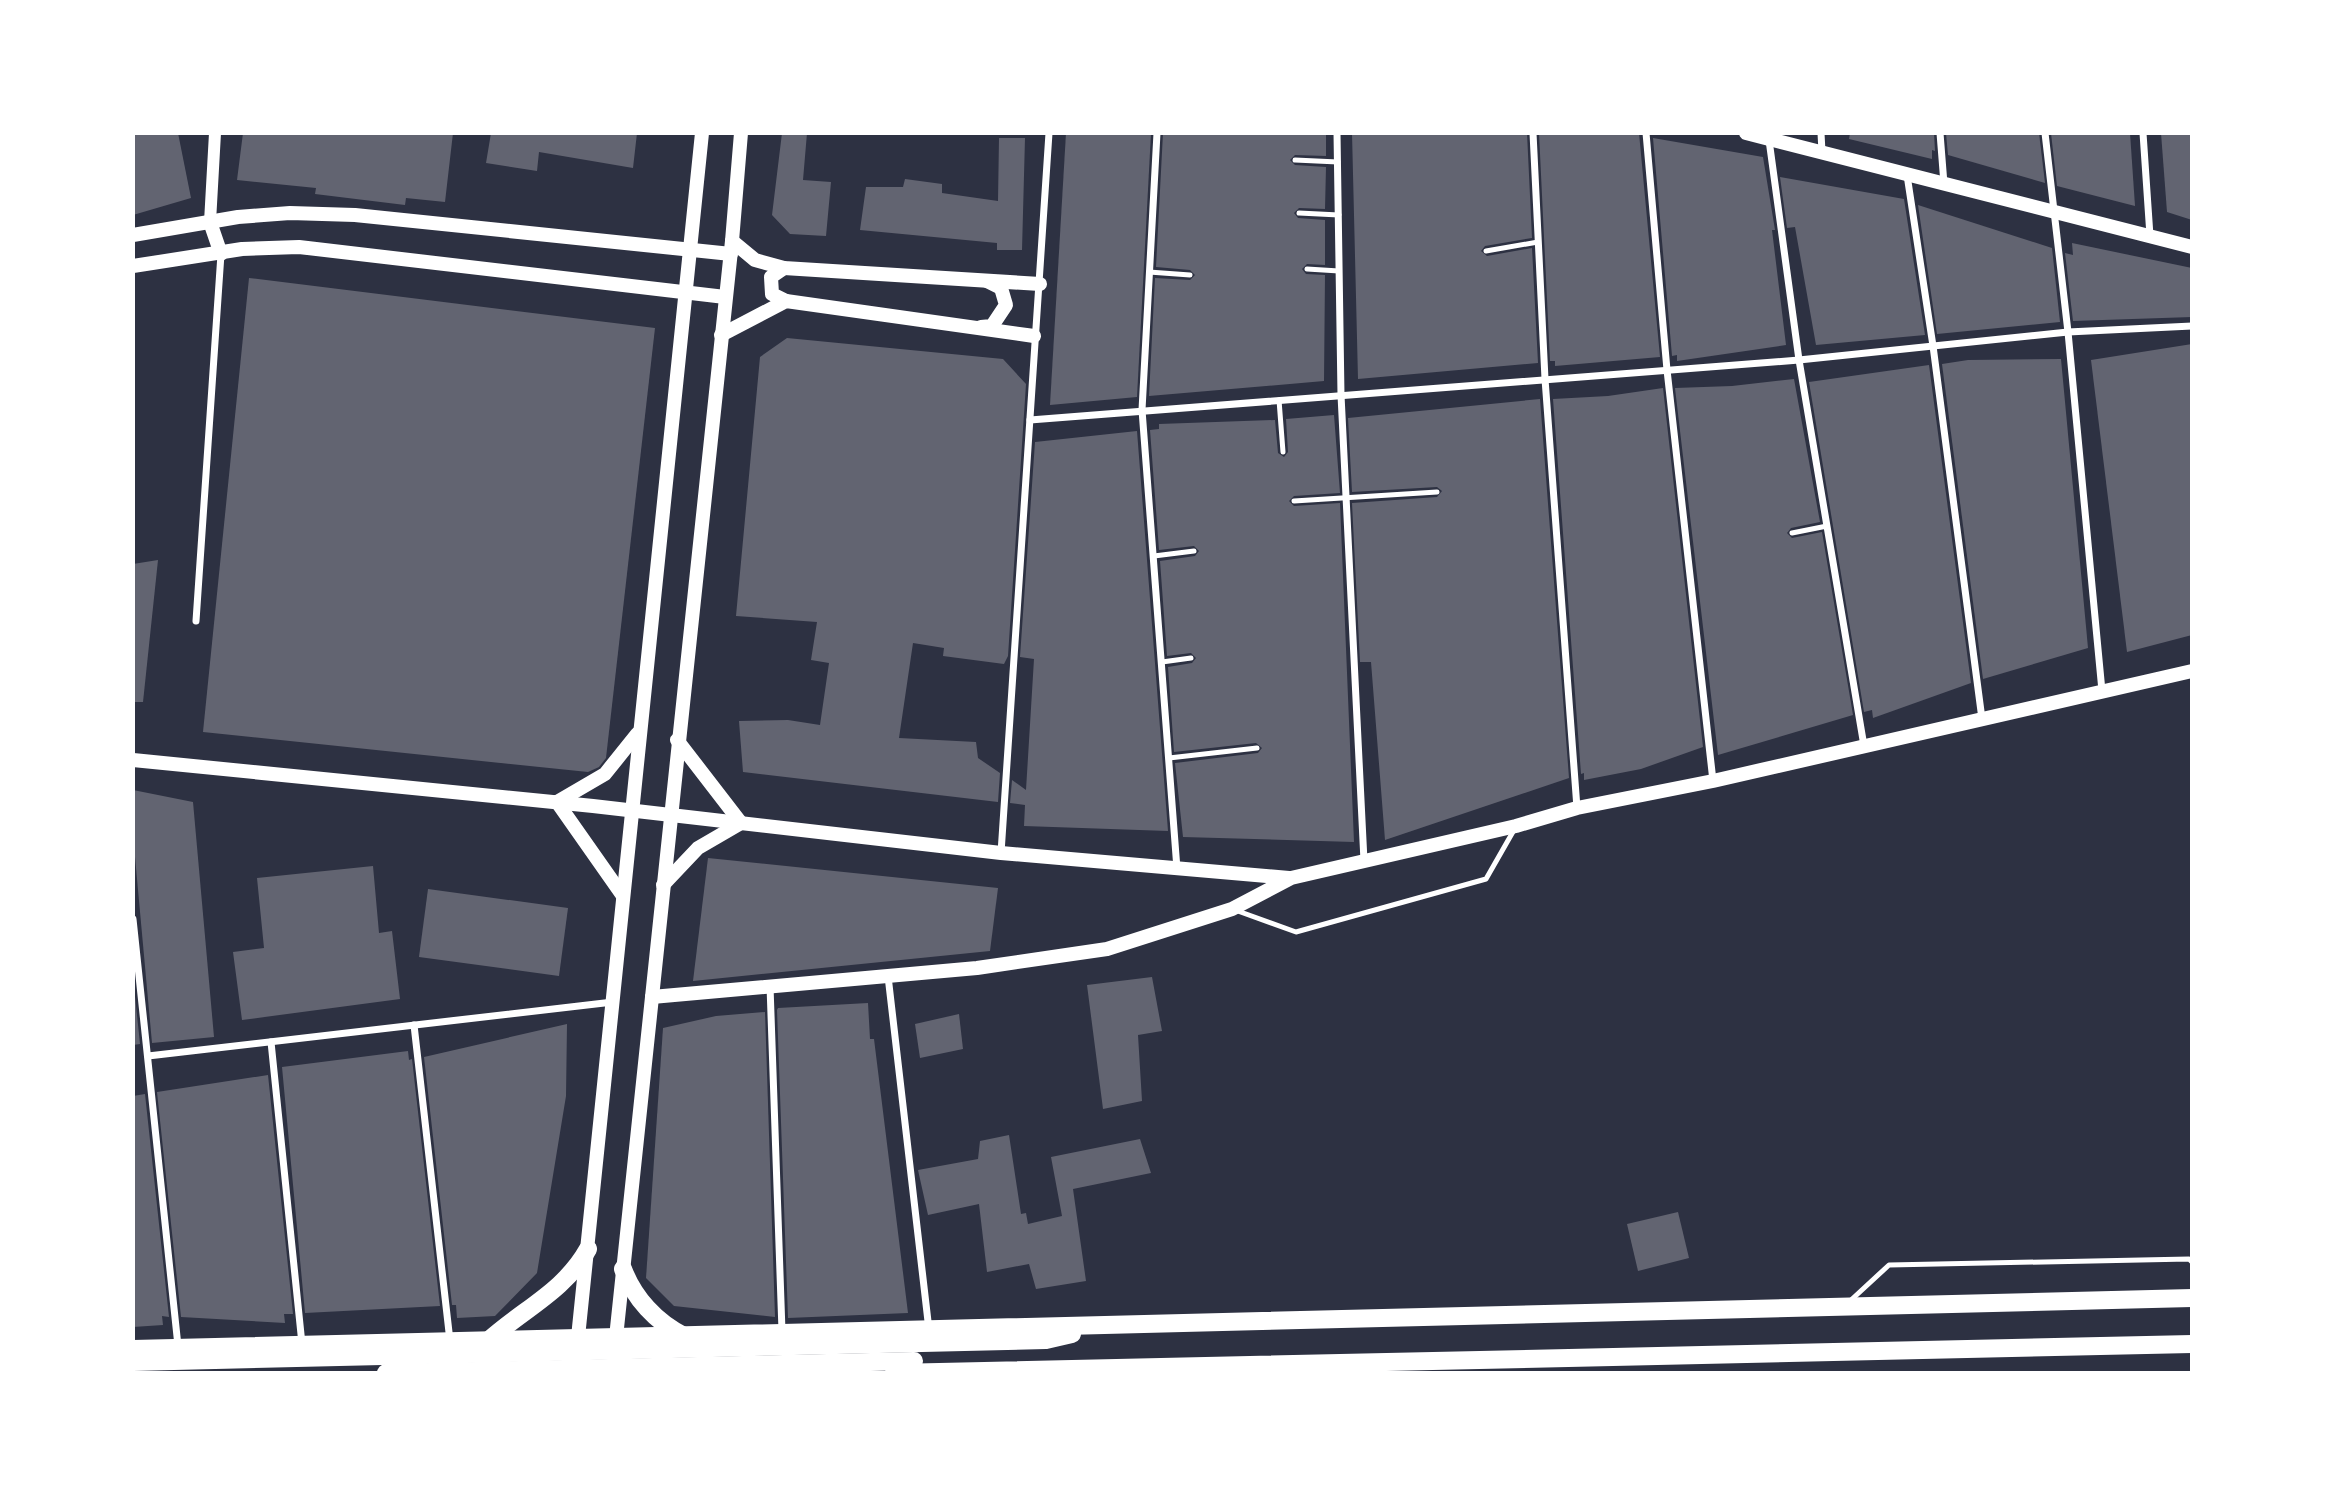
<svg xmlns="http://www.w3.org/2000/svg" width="2325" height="1506" viewBox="0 0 2325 1506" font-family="'Alegreya Sans',sans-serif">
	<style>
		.building { fill: #626471 }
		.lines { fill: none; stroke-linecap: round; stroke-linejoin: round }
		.service { stroke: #fff; stroke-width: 5 }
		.minor { stroke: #fff; stroke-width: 7 }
		.tertiary { stroke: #fff; stroke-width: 12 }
		.secondary { stroke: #fff; stroke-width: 14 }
		.primary { stroke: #fff; stroke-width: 18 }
	</style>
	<rect width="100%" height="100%" fill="#2d3142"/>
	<g class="building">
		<polygon points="133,133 178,133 191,198 133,215"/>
		<polygon points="243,133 453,133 445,202 406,198 405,205 315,194 316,188 237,180"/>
		<polygon points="491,133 637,133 633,168 539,152 537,171 486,163"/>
		<polygon points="782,133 807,133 803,180 831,182 826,236 790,234 772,215"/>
		<polygon points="1066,133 1151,133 1137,397 1050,405"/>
		<polygon points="1163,133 1326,133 1326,156 1295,155 1290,160 1295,165 1326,167 1325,209 1299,208 1294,213 1298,218 1325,220 1325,265 1307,264 1302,269 1306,274 1325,275 1324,381 1149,396 1155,278 1190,280 1195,275 1190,270 1156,267"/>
		<polygon points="1352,133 1527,133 1532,238 1485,246 1481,251 1487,256 1532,248 1538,363 1358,379"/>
		<polygon points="1539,133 1639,133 1660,357 1555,366 1555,361 1550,361"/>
		<polygon points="1850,133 1934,133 1935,151 1932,150 1932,159 1849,139"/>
		<polygon points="1946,133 2039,133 2045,183 1948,155"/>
		<polygon points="2051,133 2130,133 2135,206 2057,186"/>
		<polygon points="2161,133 2192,133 2192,220 2167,212"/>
		<polygon points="999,138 1025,138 1022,250 997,250 997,243 860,230 866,187 903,187 905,179 942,184 942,193 998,201"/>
		<polygon points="1653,138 1763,157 1775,230 1772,230 1786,345 1677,361 1677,355 1672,356"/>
		<polygon points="1780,177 1904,199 1925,335 1816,345 1795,227 1787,228"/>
		<polygon points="1918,205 2052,248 2060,322 1937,334"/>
		<polygon points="2072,243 2192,268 2192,317 2073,321 2065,253 2073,255"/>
		<polygon points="249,278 655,328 606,758 599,767 588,772 203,732"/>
		<polygon points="787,338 1003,359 1026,384 1008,656 1004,664 943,656 944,648 913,643 899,738 976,742 978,758 1000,773 998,802 743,772 739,721 788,720 820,725 829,663 811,660 817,622 736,616 760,357"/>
		<polygon points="2192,344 2192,635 2127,652 2091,360"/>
		<polygon points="2061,359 2088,648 1983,679 1942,364 1968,360"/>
		<polygon points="1929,365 1971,683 1873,718 1872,710 1864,712 1809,382"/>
		<polygon points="1794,379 1820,522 1791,528 1787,533 1792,538 1822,532 1853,715 1718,755 1675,388 1732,386"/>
		<polygon points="1663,388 1703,747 1641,769 1584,780 1584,773 1581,774 1553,399 1608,396"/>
		<polygon points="1540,399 1569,778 1385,840 1371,662 1360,662 1352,503 1437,497 1442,491 1437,487 1352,492 1348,418"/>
		<polygon points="1334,415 1340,493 1294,496 1289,501 1294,506 1340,503 1354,842 1183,837 1175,763 1258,753 1262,748 1256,743 1174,752 1168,667 1192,663 1196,658 1191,653 1167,656 1160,561 1195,556 1199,551 1194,546 1159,550 1150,430 1159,429 1159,424 1275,420 1278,453 1284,457 1288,452 1286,419"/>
		<polygon points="1137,431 1168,831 1024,826 1025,805 1010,803 1012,780 1026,790 1034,659 1020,657 1035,442"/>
		<polygon points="158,560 143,702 133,702 133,564"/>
		<polygon points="133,790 193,802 214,1037 152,1043 133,835"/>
		<polygon points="708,858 998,888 990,951 693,981"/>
		<polygon points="373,866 379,933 392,931 400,999 242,1020 233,952 264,948 257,878"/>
		<polygon points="428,889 568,908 559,976 419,957"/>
		<polygon points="133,977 140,1044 133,1045"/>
		<polygon points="1152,977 1162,1031 1138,1035 1142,1101 1103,1109 1087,985"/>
		<polygon points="868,1003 870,1039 874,1039 908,1313 788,1318 777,1010 778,1008"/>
		<polygon points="765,1012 775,1317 674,1306 646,1278 663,1028 716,1016"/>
		<polygon points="959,1014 963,1049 920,1058 915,1024"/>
		<polygon points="567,1024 566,1096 537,1273 495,1316 457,1318 456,1305 452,1305 424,1057"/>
		<polygon points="408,1051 409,1060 412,1059 440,1306 305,1313 282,1067"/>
		<polygon points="268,1075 293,1314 284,1314 285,1323 181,1317 157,1092"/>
		<polygon points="145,1094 169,1317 162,1316 163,1325 133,1327 133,1096"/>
		<polygon points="1009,1135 1021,1214 1026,1213 1028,1224 1062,1216 1051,1157 1140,1139 1151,1173 1073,1189 1086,1281 1036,1289 1029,1264 987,1272 979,1204 928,1215 918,1170 978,1159 980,1141"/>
		<polygon points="1678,1212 1689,1258 1638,1271 1627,1224"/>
	</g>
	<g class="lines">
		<g class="service">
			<polyline points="1295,160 1338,162"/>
			<polyline points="1299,213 1339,215"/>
			<polyline points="1486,251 1538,242"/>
			<polyline points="1307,269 1339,271"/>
			<polyline points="1149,272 1190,275"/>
			<polyline points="1279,400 1283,452"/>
			<polyline points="1294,501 1437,492"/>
			<polyline points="1792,533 1827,526"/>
			<polyline points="1154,556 1194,551"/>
			<polyline points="1162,662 1191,658"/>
			<polyline points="1169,758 1257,748"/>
			<polyline points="1235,910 1296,932 1486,879 1514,830"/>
			<polyline points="1850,1301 1889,1265 2189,1259 2192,1262"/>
		</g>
		<g class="minor">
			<polyline points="1157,133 1142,410 1177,869"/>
			<polyline points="1337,133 1341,395 1364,861"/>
			<polyline points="1533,133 1545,379 1577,808"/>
			<polyline points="1646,133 1667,370 1713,781"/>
			<polyline points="1821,133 1822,152"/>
			<polyline points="1940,133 1944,184"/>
			<polyline points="2045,133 2068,332 2102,691"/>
			<polyline points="2143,133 2150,236"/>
			<polyline points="1769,140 1799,360 1864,746"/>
			<polyline points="1907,175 1933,346 1982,719"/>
			<polyline points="1030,420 1799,360 2068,332 2192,326"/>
			<polyline points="196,621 221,254"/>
			<polyline points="1001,853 1049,133"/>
			<polyline points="133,919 178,1346"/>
			<polyline points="888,976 929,1330"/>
			<polyline points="770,986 782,1331"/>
			<polyline points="414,1025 450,1341"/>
			<polyline points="271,1042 302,1344"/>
			<polyline points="148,1056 613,1002"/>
		</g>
		<polyline class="tertiary" points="210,222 215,133"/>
		<g class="secondary">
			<polyline points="1746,133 2192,247"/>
			<polyline points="210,222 221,254"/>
			<polyline points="133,235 238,217 290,213 355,215 731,254"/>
			<polyline points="732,241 755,260 784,268 1040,284"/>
			<polyline points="133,266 242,249 299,247 725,297"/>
			<polyline points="784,268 771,277 772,294 786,301"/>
			<polyline points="981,327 992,326 1006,305 1001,288 987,281"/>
			<polyline points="721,335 786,301 1034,336"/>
			<polyline points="677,740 741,823"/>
			<polyline points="133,760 593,806 1001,853 1289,878"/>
			<polyline points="557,802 623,896"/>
			<polyline points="557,802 605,774 637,734"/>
			<polyline points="663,885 698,848 741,823"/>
			<polyline points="652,997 977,968 1107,949 1232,909 1291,878 1516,826 1577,808 1713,781 2192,671"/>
			<polyline points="577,1347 702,133"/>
			<polyline points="615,1347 732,241 741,133"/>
		</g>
		<g class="primary">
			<path d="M623,1269C634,1298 656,1322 684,1336"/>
			<path d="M488,1341C523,1309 564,1292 588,1249"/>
			<polyline points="133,1349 2192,1298"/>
			<polyline points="133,1362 1046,1340 1072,1334"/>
			<polyline points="386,1373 914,1361"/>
			<polyline points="894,1373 2192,1344"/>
		</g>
	</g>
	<rect width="2325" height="1506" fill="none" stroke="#ffffff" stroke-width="270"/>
</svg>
